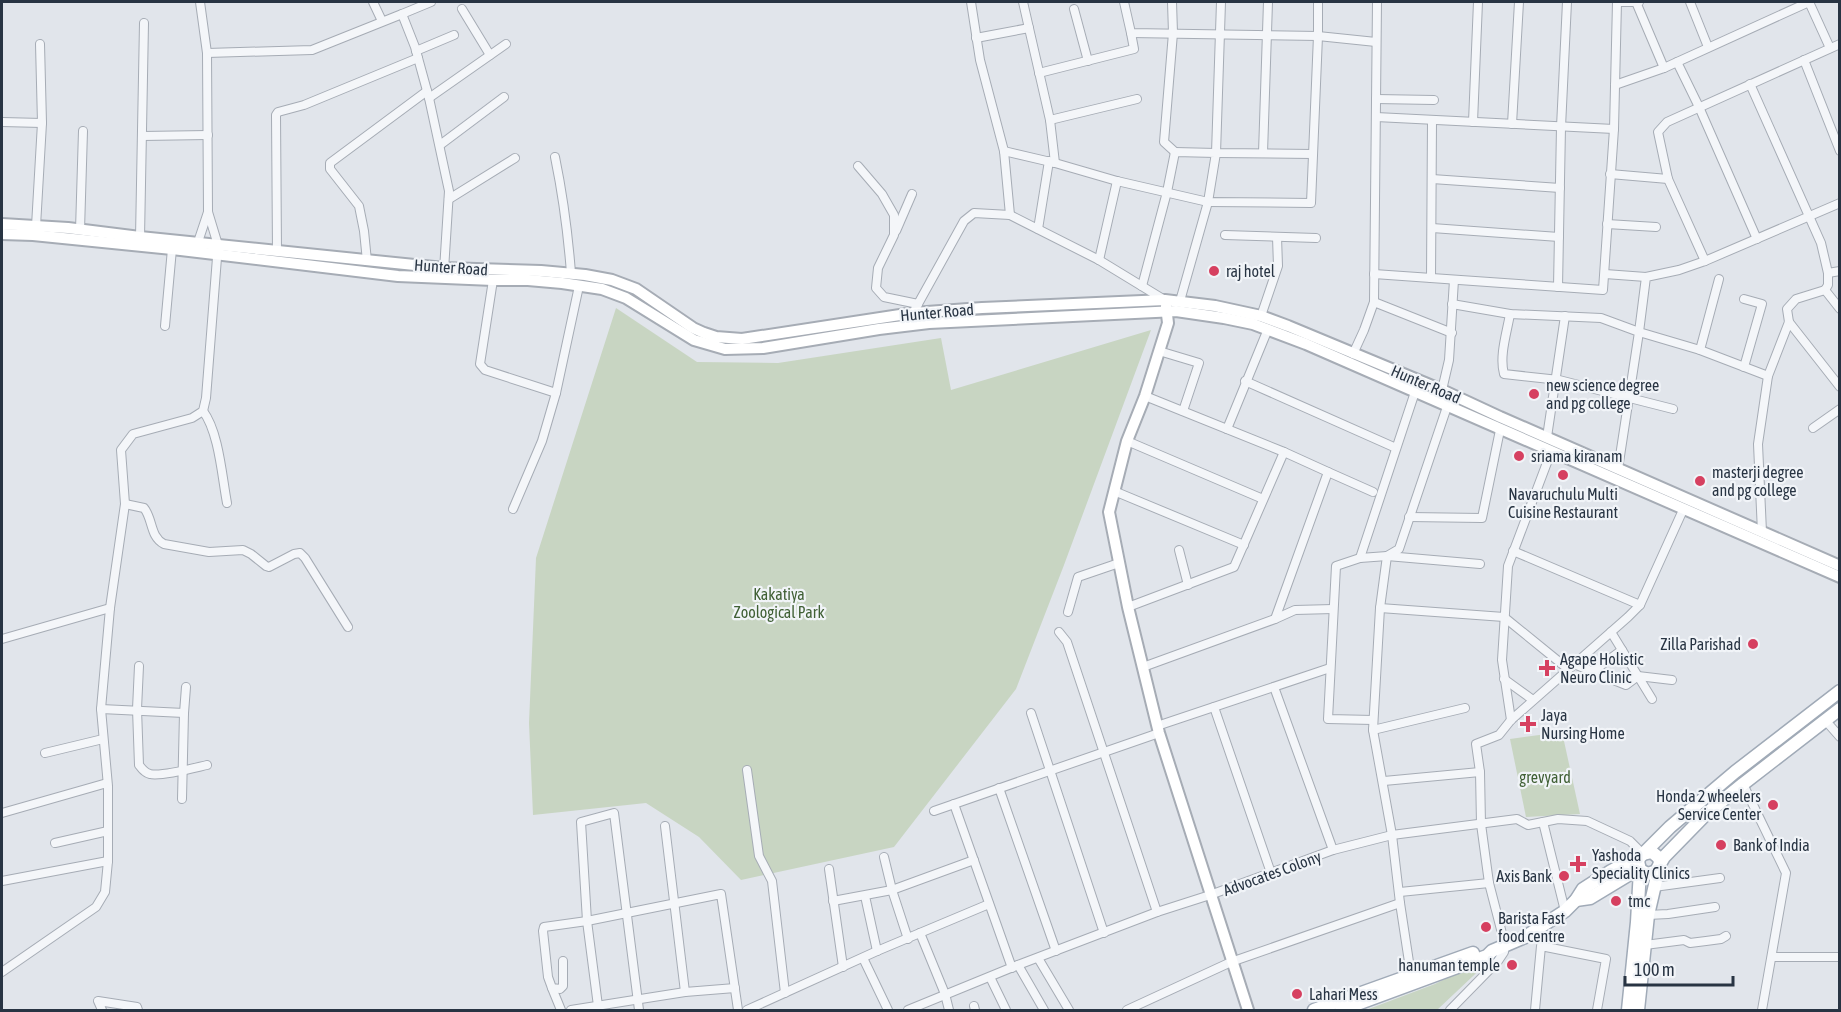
<svg xmlns="http://www.w3.org/2000/svg" width="1841" height="1012" viewBox="0 0 1841 1012" font-family="'Asap Condensed',sans-serif">
	<style>
		.green { fill: #c8d5c2 }
		.lines { fill: none; stroke-linecap: round; stroke-linejoin: round }
		.street-casing { stroke: #a6acb5; stroke-width: 10 }
		.secondary-casing { stroke: #a6acb5; stroke-width: 14 }
		.primary-casing { stroke: #a0aab7; stroke-width: 15 }
		.street { stroke: #f4f6f9; stroke-width: 8 }
		.secondary { stroke: #fff; stroke-width: 10 }
		.primary { stroke: #fff; stroke-width: 12 }
		.poi-dot { fill: #d64060; stroke: #f1f4f8; stroke-width: 2 }
		.labels { text-anchor: middle; dominant-baseline: central; stroke-width: 4.5; stroke-linejoin: round; paint-order: stroke }
		.street-label { font-size: 16px; fill: #283443; stroke: #f1f4f8 }
		.poi-label { font-size: 16px; fill: #283443; stroke: #f1f4f8; text-anchor: start }
		.park-label { font-size: 16px; fill: #406035; stroke: #f1f4f8 }
	</style>
	<rect width="100%" height="100%" fill="#e1e5eb"/>
	<g class="green">
		<polygon points="616,308 697,362 778,363 941,338 951,390 1151,330 1064,565 1016,689 894,847 741,880 699,837 646,803 533,815 529,723 536,558"/>
		<polygon points="1562,732 1580,814 1526,817 1510,739"/>
		<polygon points="1489,957 1490,960 1437,1010 1366,1010 1435,984"/>
	</g>
	<g class="lines">
		<defs>
			<g id="street">
				<polyline points="373,2 382,21"/>
				<polyline points="431,2 402,14 415,47 429,98 449,191 444,270"/>
				<polyline points="971,2 980,60 1004,151 1010,215"/>
				<polyline points="1023,2 1050,120 1055,163"/>
				<polyline points="1124,2 1131,33 1318,36 1376,42"/>
				<polyline points="1172,2 1173,33 1164,142 1175,152"/>
				<polyline points="1221,2 1216,153 1313,154"/>
				<polyline points="1621,2 1639,2"/>
				<polyline points="1636,2 1664,68"/>
				<polyline points="1690,2 1708,47"/>
				<polyline points="1809,2 1830,48"/>
				<polyline points="462,9 490,55"/>
				<polyline points="1074,9 1088,61"/>
				<polyline points="976,38 1029,28"/>
				<polyline points="416,51 454,35"/>
				<polyline points="207,53 312,50 402,14"/>
				<polyline points="1804,60 1840,151"/>
				<polyline points="1677,62 1699,107 1757,239"/>
				<polyline points="1039,73 1134,49 1131,33"/>
				<polyline points="1750,84 1821,243 1828,273 1828,285 1825,290"/>
				<polyline points="1615,85 1664,68 1809,2"/>
				<polyline points="429,98 506,44"/>
				<polyline points="1376,99 1434,100"/>
				<polyline points="1376,117 1614,129"/>
				<polyline points="1050,120 1137,99"/>
				<polyline points="2,122 42,123 40,44"/>
				<polyline points="1473,122 1478,2"/>
				<polyline points="1512,124 1519,2"/>
				<polyline points="142,136 208,135"/>
				<polyline points="440,145 504,97"/>
				<polyline points="1004,151 1055,163 1117,181 1208,202 1311,203 1318,36 1318,2"/>
				<polyline points="1263,153 1268,2"/>
				<path d="M555,157C563,196 568,234 571,273"/>
				<polyline points="858,166 882,194 894,215 894,235 878,268 876,288 884,297 918,304"/>
				<polyline points="1610,174 1668,179"/>
				<polyline points="1432,179 1560,188"/>
				<polyline points="449,199 515,158"/>
				<polyline points="1607,224 1656,227"/>
				<polyline points="36,226 42,123"/>
				<polyline points="1432,228 1559,237"/>
				<polyline points="1038,229 1049,161"/>
				<polyline points="80,230 83,131"/>
				<polyline points="896,231 912,194"/>
				<polyline points="1225,235 1316,238"/>
				<polyline points="140,237 144,23"/>
				<polyline points="196,248 208,212"/>
				<polyline points="277,251 276,115 278,112 304,105 418,58"/>
				<polyline points="1099,260 1117,181"/>
				<polyline points="367,261 364,231 359,206 330,169 330,163 427,91"/>
				<polyline points="1705,261 1668,179 1658,132 1667,122 1840,44"/>
				<polyline points="1828,273 1840,271"/>
				<polyline points="1374,274 1603,290 1614,129 1617,2"/>
				<polyline points="1605,274 1646,277"/>
				<polyline points="1431,278 1432,121"/>
				<polyline points="493,280 480,364 485,370 556,393"/>
				<polyline points="1142,286 1167,192 1175,152 1216,153 1208,202 1180,301"/>
				<polyline points="1558,287 1561,127 1567,2"/>
				<polyline points="1825,290 1840,309"/>
				<polyline points="1744,299 1762,304 1744,367"/>
				<polyline points="1374,302 1452,333"/>
				<polyline points="1452,304 1510,314 1601,318 1639,332 1618,469"/>
				<polyline points="913,313 964,221 974,213 1010,215 1099,260 1163,299"/>
				<path d="M1510,314C1507,332 1499,356 1504,374L1559,380L1673,409"/>
				<polyline points="1261,316 1278,266 1277,237"/>
				<polyline points="1789,322 1840,387"/>
				<polyline points="165,326 172,249"/>
				<polyline points="1700,350 1719,279"/>
				<polyline points="1159,351 1199,363 1183,411"/>
				<polyline points="1353,354 1364,330 1374,302 1377,2"/>
				<polyline points="1768,376 1700,350 1639,332 1646,277 1679,270 1705,261 1840,203"/>
				<polyline points="1245,381 1396,448"/>
				<polyline points="1442,390 1449,360 1454,280"/>
				<polyline points="1145,396 1284,452 1328,472 1275,619"/>
				<path d="M203,411C219,432 222,477 227,503"/>
				<polyline points="1813,428 1840,409"/>
				<polyline points="1227,429 1268,329"/>
				<polyline points="1547,437 1565,316"/>
				<polyline points="1127,441 1263,499"/>
				<polyline points="1328,472 1373,492"/>
				<polyline points="1114,491 1244,545"/>
				<path d="M125,504L144,508C153,519 150,537 164,544L209,552L243,550L251,554L266,566L269,567L294,554L300,553L305,558L348,627"/>
				<polyline points="513,509 542,441 556,393 579,286"/>
				<polyline points="1409,517 1482,518 1500,430"/>
				<polyline points="1762,532 1758,444 1768,376 1789,322 1787,309 1796,299 1825,290"/>
				<polyline points="1179,550 1188,585"/>
				<polyline points="1513,551 1640,605"/>
				<polyline points="1360,558 1415,392"/>
				<polyline points="1128,607 1234,567 1284,452"/>
				<polyline points="1380,608 1504,617 1568,669"/>
				<polyline points="1068,612 1078,577 1119,563"/>
				<polyline points="1059,632 1067,642 1157,912"/>
				<polyline points="1611,632 1652,699"/>
				<polyline points="2,639 110,608"/>
				<polyline points="1574,664 1626,685 1638,676 1672,680"/>
				<path d="M139,666L137,709L139,765C142,769 145,773 150,774C161,777 194,768 207,765"/>
				<polyline points="1143,667 1275,619 1295,610 1333,609"/>
				<polyline points="1592,672 1622,650"/>
				<polyline points="1504,679 1533,700"/>
				<polyline points="1274,687 1333,850"/>
				<polyline points="1214,707 1271,873"/>
				<polyline points="101,709 184,713"/>
				<polyline points="1031,713 1104,933"/>
				<polyline points="1373,720 1328,719 1336,566 1360,558 1387,556 1480,564"/>
				<polyline points="1511,720 1502,660 1508,566 1551,452"/>
				<polyline points="1825,720 1840,737"/>
				<polyline points="1157,726 1330,668"/>
				<polyline points="1373,730 1465,708"/>
				<polyline points="45,753 103,739"/>
				<polyline points="747,770 759,856 772,881 785,993"/>
				<polyline points="1384,781 1480,772"/>
				<polyline points="1743,784 1786,873 1762,1010"/>
				<polyline points="999,788 1056,951"/>
				<polyline points="182,799 184,713 186,687"/>
				<polyline points="954,804 1012,968"/>
				<polyline points="934,811 1159,733"/>
				<polyline points="2,813 107,783"/>
				<polyline points="1543,822 1565,911"/>
				<polyline points="665,826 685,992"/>
				<polyline points="55,843 108,831"/>
				<polyline points="884,857 892,890 908,939"/>
				<polyline points="829,869 843,967"/>
				<polyline points="2,881 108,861"/>
				<polyline points="1654,887 1720,878"/>
				<polyline points="1400,892 1489,883"/>
				<polyline points="865,896 877,951"/>
				<polyline points="833,901 892,890 974,860"/>
				<polyline points="1648,915 1668,914 1715,907"/>
				<polyline points="920,933 945,994 949,1010"/>
				<polyline points="1645,945 1684,940 1690,943 1706,941 1721,939 1726,936"/>
				<polyline points="1772,957 1840,957"/>
				<polyline points="863,958 888,1010"/>
				<polyline points="1038,958 1069,1010"/>
				<polyline points="563,961 563,986 560,989 552,988 548,977 543,931 544,927 587,921 721,894 738,1010"/>
				<polyline points="1018,965 1044,1010"/>
				<polyline points="2,972 96,907 105,892 108,861 108,786 101,709 110,608 125,504 121,450 133,434 192,418 203,411 206,398 218,245 208,212 207,53 200,2"/>
				<polyline points="1411,975 1400,903 1392,835 1373,730 1380,608 1387,556 1399,549 1451,395"/>
				<polyline points="990,977 1006,1010"/>
				<polyline points="552,988 561,1010"/>
				<polyline points="598,1006 587,921 581,822 614,813 639,1010"/>
				<polyline points="974,1006 975,1010"/>
				<polyline points="102,1010 98,1001 137,1007 138,1010"/>
				<polyline points="571,1010 685,992 735,988"/>
				<polyline points="747,1010 877,951 989,904"/>
				<polyline points="908,1010 1018,965 1157,912 1210,895 1333,850 1392,835 1517,819 1528,825 1558,819 1587,821 1630,841 1643,854"/>
				<polyline points="1127,1010 1231,962 1400,903"/>
				<polyline points="1450,1010 1498,961 1504,952 1505,945 1489,883 1481,824 1480,772 1476,744 1499,735 1511,720 1628,617 1640,605 1683,510"/>
				<polyline points="1535,1010 1541,946 1606,959 1597,1010"/>
			</g>
			<g id="secondary">
				<polyline points="2,224 68,228 140,237 444,268 541,271 585,275 612,280 636,289 693,328 704,333 716,337 742,339 913,313 982,308 1165,300 1215,306 1261,316 1288,326 1442,390 1500,417 1840,566"/>
				<polyline points="2,234 33,235 172,249 398,276 493,280 528,280 562,283 602,289 626,298 694,340 725,349 763,348 879,329 929,323 1176,311 1224,318 1253,324 1306,344 1840,577"/>
				<polyline points="1166,306 1168,323 1145,396 1127,441 1109,512 1128,607 1159,733 1248,1010"/>
			</g>
			<g id="primary">
				<polyline points="1576,900 1590,898 1633,872 1640,870 1648,874 1656,871 1664,857 1706,814 1743,784 1840,709"/>
				<polyline points="1314,1010 1473,953"/>
				<polyline points="1341,1010 1487,956 1492,951 1525,937 1565,911 1576,900 1583,889 1611,871 1643,854 1652,852 1659,858 1660,863 1648,915 1638,1010"/>
				<polyline points="1628,1010 1637,922 1640,870 1638,861 1640,857 1670,827 1735,772 1840,691"/>
			</g>
		</defs>
		<use href="#street" class="street-casing"/>
		<use href="#secondary" class="secondary-casing"/>
		<use href="#primary" class="primary-casing"/>
		<use href="#street" class="street"/>
		<use href="#secondary" class="secondary"/>
		<use href="#primary" class="primary"/>
	</g>
	<g class="poi-dot">
		<circle cx="1214" cy="271" r="6"/>
		<circle cx="1534" cy="394" r="6"/>
		<circle cx="1519" cy="456" r="6"/>
		<circle cx="1563" cy="475" r="6"/>
		<circle cx="1700" cy="481" r="6"/>
		<circle cx="1753" cy="644" r="6"/>
		<path d="M1544 659h6v6h6v6h-6v6h-6v-6h-6v-6h6z"/>
		<path d="M1525 715h6v6h6v6h-6v6h-6v-6h-6v-6h6z"/>
		<circle cx="1773" cy="805" r="6"/>
		<circle cx="1721" cy="845" r="6"/>
		<path d="M1575 855h6v6h6v6h-6v6h-6v-6h-6v-6h6z"/>
		<circle cx="1564" cy="876" r="6"/>
		<circle cx="1616" cy="901" r="6"/>
		<circle cx="1486" cy="927" r="6"/>
		<circle cx="1512" cy="965" r="6"/>
		<circle cx="1297" cy="994" r="6"/>
	</g>
	<g class="labels">
		<g class="street-label">
			<text transform="translate(451 267) rotate(4)">Hunter Road</text>
			<text transform="translate(937 312) rotate(-5)">Hunter Road</text>
			<text transform="translate(1426 384) rotate(23)">Hunter Road</text>
			<text transform="translate(1272 873) rotate(-20)">Advocates Colony</text>
		</g>
		<g class="poi-label">
			<text x="1226" y="271">raj hotel</text>
			<text x="1546" y="385">new science degree<tspan x="1546" dy="18">and pg college</tspan></text>
			<text x="1531" y="456">sriama kiranam</text>
			<text x="1712" y="472">masterji degree<tspan x="1712" dy="18">and pg college</tspan></text>
			<text x="1563" y="494" text-anchor="middle">Navaruchulu Multi<tspan x="1563" dy="18">Cuisine Restaurant</tspan></text>
			<text x="1741" y="644" text-anchor="end">Zilla Parishad</text>
			<text x="1560" y="659">Agape Holistic<tspan x="1560" dy="18">Neuro Clinic</tspan></text>
			<text x="1541" y="715">Jaya<tspan x="1541" dy="18">Nursing Home</tspan></text>
			<text x="1761" y="796" text-anchor="end">Honda 2 wheelers<tspan x="1761" dy="18">Service Center</tspan></text>
			<text x="1733" y="845">Bank of India</text>
			<text x="1592" y="855">Yashoda<tspan x="1592" dy="18">Speciality Clinics</tspan></text>
			<text x="1552" y="876" text-anchor="end">Axis Bank</text>
			<text x="1628" y="901">tmc</text>
			<text x="1498" y="918">Barista Fast<tspan x="1498" dy="18">food centre</tspan></text>
			<text x="1500" y="965" text-anchor="end">hanuman temple</text>
			<text x="1309" y="994">Lahari Mess</text>
		</g>
		<g class="park-label">
			<text x="779" y="594">Kakatiya<tspan x="779" dy="18">Zoological Park</tspan></text>
			<text x="1545" y="777">grevyard</text>
		</g>
	</g>
	<rect width="1841" height="1012" fill="none" stroke="#283443" stroke-width="6"/>
	<path d="M1625 976v9h108v-9" fill="none" stroke="#283443" stroke-width="3"/>
	<text x="1634" y="976" font-size="18" fill="#283443" stroke="#f1f4f8" stroke-width="4.5" paint-order="stroke">100 m</text>
</svg>
